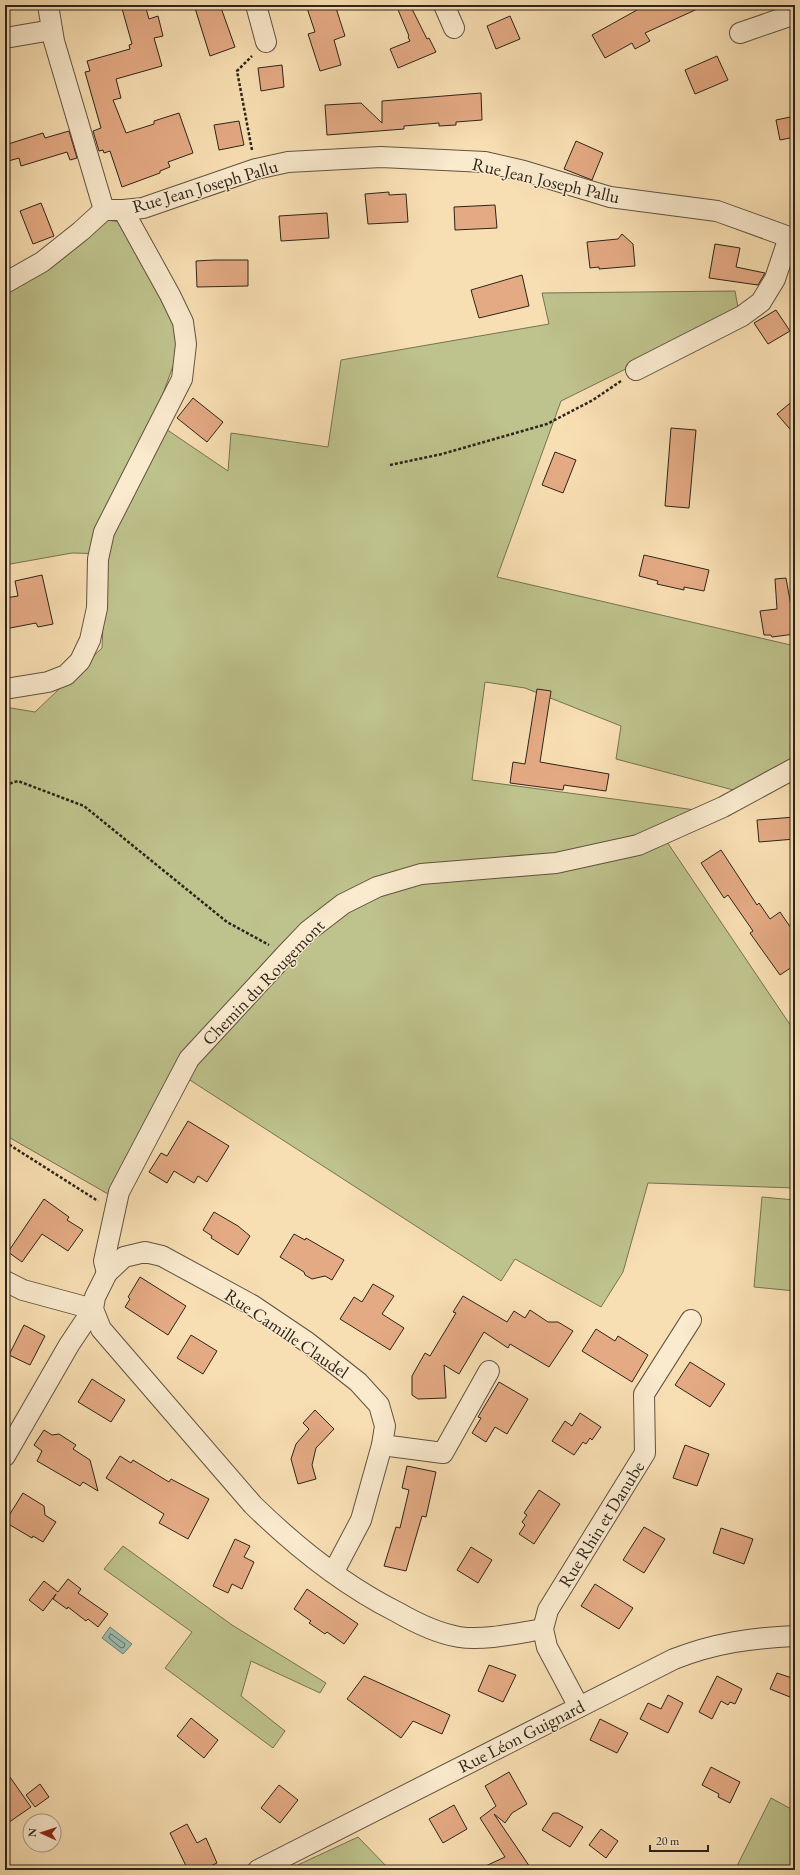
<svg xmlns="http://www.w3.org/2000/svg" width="800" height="1875" viewBox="0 0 800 1875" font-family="'EB Garamond',serif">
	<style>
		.green { fill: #bec28c; stroke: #767353 }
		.water { fill: #9dbcaf; stroke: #717f73 }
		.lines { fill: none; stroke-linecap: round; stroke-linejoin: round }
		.shore { stroke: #667064; stroke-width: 1 }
		.building { fill: #e4aa84; stroke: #2e241a }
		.minor-casing { stroke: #605340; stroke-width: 22 }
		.path { stroke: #2e241a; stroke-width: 2.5; stroke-dasharray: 3 2; stroke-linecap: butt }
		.minor { stroke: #faeace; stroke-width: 20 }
		.labels { text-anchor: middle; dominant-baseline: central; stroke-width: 3; stroke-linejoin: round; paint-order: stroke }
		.street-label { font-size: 18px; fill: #2e241a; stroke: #faeace }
	</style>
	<rect width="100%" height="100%" fill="#f8dfb3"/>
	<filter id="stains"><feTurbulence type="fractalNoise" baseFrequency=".005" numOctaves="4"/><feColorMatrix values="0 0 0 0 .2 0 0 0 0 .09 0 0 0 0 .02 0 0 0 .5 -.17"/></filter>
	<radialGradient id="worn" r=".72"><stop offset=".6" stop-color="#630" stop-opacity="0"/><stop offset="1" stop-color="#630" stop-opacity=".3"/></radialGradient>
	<g class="green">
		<polygon points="100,219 121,222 135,244 176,331 176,358 154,418 163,427 228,471 231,433 328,447 341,360 549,324 542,293 735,291 739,313 561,401 497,577 795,646 795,757 741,792 616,759 621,726 525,688 485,682 472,780 703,811 620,844 398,886 527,874 665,839 795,1032 795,1188 648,1183 623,1272 601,1307 515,1259 501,1281 179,1073 108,1194 5,1135 5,707 35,712 102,648 106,554 72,553 5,565 5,290"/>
		<polygon points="762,1197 795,1200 795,1291 754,1287"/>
		<polygon points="123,1546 232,1625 326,1683 320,1693 251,1661 241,1696 285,1731 273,1748 165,1668 192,1632 104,1569"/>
		<polygon points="771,1798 795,1811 795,1870 735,1870"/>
		<polygon points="358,1837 390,1870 287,1870"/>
	</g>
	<polygon class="water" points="110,1627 132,1644 123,1654 102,1638"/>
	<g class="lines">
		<polygon class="shore" points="111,1634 125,1644 124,1647 121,1648 109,1638"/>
	</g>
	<g class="building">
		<polygon points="121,5 145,5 149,19 158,16 163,36 154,38 162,66 116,79 121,98 113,100 126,133 154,124 154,121 179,113 193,153 168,162 170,167 160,171 160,173 122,187 110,151 104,153 103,150 99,151 93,131 101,128 85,72 90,71 87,61 130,49 129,45 132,44"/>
		<polygon points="194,5 220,5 235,47 210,56"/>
		<polygon points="306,5 335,5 345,36 334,40 341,65 320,71 308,34 315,32"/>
		<polygon points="396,5 410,5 427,39 429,38 436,52 398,68 390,49 410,41 408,37 409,36"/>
		<polygon points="646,5 706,5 645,33 650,41 635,49 632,43 605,58 592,35"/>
		<polygon points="510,16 520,39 496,49 487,26"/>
		<polygon points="717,56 728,80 695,94 685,70"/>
		<polygon points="282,65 284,87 261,91 258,68"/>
		<polygon points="481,93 482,120 456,122 456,125 439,126 439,123 404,126 404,129 327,135 325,105 361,103 382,123 382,101"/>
		<polygon points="795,116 795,137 780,140 776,120"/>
		<polygon points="239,121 244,145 219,150 214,125"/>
		<polygon points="69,131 77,158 70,160 67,152 21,166 19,158 5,162 5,145 43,133 45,138"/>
		<polygon points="576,141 603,153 592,180 564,169"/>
		<polygon points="389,192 389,195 406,194 408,222 368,224 365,194"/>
		<polygon points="41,203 54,236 33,244 20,211"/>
		<polygon points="495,205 497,228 455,230 454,207"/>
		<polygon points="327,213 329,238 281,241 279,216"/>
		<polygon points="622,234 633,244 635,266 599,269 599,267 590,268 587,242 618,239"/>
		<polygon points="715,244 740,248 736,267 765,273 758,285 709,278"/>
		<polygon points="214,260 248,260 248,286 197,287 196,261"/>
		<polygon points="522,275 529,306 479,318 471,290"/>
		<polygon points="776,310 790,331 768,344 754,323"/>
		<polygon points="193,398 223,422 207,442 177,418"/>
		<polygon points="795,399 795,435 777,414"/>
		<polygon points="671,428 696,430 689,508 665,506"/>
		<polygon points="555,452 576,460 563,493 542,485"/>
		<polygon points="644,555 709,570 704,591 684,587 684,590 657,584 658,581 639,576"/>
		<polygon points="42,575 53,624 38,627 36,623 5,629 5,598 18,596 15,581"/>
		<polygon points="786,578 791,606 793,606 795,634 772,637 771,635 764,635 760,611 777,609 775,579"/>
		<polygon points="537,689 551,691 540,762 609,774 606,791 564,785 563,790 510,783 513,762 525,764"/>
		<polygon points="795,817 795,839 759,842 757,820"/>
		<polygon points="721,850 757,905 759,903 770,919 780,912 795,934 795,965 780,975 750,933 753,931 728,895 724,898 701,863"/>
		<polygon points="188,1121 229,1146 207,1182 198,1176 194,1183 174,1171 167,1183 149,1172 161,1153 167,1156"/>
		<polygon points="44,1199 69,1217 67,1220 83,1230 68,1251 42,1234 22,1262 8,1252"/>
		<polygon points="214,1212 238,1226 250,1236 238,1255 211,1238 212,1236 203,1230"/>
		<polygon points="294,1234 305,1240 306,1238 344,1260 332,1280 325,1276 312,1279 305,1275 304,1272 280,1257"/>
		<polygon points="140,1277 186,1306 168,1335 125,1307 130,1299 128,1297"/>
		<polygon points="373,1284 394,1296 382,1314 404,1328 390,1350 340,1319 354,1297 362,1302"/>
		<polygon points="463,1296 507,1322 514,1311 525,1318 530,1310 548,1322 558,1322 573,1331 549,1367 510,1344 508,1348 484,1332 459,1374 444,1365 446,1398 418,1399 412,1395 412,1376 425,1353 430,1356 456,1313 453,1312"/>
		<polygon points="24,1325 45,1336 30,1365 9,1355"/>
		<polygon points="596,1329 615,1341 618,1336 648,1355 632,1382 582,1351"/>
		<polygon points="191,1335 217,1351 203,1374 177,1358"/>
		<polygon points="690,1362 725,1384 710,1407 675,1385"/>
		<polygon points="92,1379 125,1400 111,1422 78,1402"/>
		<polygon points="499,1382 528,1399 507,1434 495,1427 486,1442 472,1433 481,1418 478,1417"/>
		<polygon points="315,1410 334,1429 316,1448 312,1465 316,1479 298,1484 291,1459 296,1444 309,1429 303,1423"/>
		<polygon points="580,1413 601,1427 592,1440 590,1438 586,1444 583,1442 574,1455 552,1441 565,1421 572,1426"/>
		<polygon points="44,1430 52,1435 59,1434 76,1445 73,1449 90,1460 98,1491 83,1482 80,1486 37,1461 42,1451 34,1445"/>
		<polygon points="685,1445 709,1454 697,1486 673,1478"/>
		<polygon points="120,1456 131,1463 133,1460 169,1482 171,1479 209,1499 188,1539 159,1523 164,1514 106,1478"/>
		<polygon points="407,1466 436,1472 426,1517 422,1516 406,1571 384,1566 396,1527 400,1528 409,1490 402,1488"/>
		<polygon points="539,1490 560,1504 534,1544 519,1534 525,1525 522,1522 527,1515 524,1513"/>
		<polygon points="23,1493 44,1506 45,1515 56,1522 43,1542 33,1536 32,1538 5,1522"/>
		<polygon points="644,1527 665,1539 644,1573 623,1560"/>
		<polygon points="721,1528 753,1539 744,1564 713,1553"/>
		<polygon points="235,1539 250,1546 244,1557 254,1562 242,1589 232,1584 228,1593 213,1586"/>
		<polygon points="471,1547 492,1560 478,1583 457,1570"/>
		<polygon points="68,1579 81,1589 78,1593 108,1614 98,1627 88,1619 86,1621 68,1607 67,1609 53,1599 56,1594 43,1611 29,1600 44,1581 58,1592"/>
		<polygon points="595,1584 633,1608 619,1629 581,1606"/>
		<polygon points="307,1589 358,1624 344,1644 327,1632 325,1634 309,1623 311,1621 294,1609"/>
		<polygon points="489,1665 516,1675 503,1702 478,1691"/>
		<polygon points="777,1673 795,1679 795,1699 770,1689"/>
		<polygon points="364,1676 450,1715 442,1734 413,1721 401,1738 347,1699"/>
		<polygon points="717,1676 742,1689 735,1704 730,1702 728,1705 721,1701 712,1719 699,1712"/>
		<polygon points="668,1695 683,1703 668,1733 640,1719 648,1703 661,1709"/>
		<polygon points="191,1718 218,1740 204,1758 177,1736"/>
		<polygon points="600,1719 628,1733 617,1753 590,1740"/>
		<polygon points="711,1767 740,1782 730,1803 718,1797 719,1794 702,1785"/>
		<polygon points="5,1770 31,1807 5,1825"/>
		<polygon points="509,1772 527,1804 512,1813 505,1823 494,1814 532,1870 477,1870 505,1857 480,1818 496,1806 485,1786"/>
		<polygon points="40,1784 49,1797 35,1807 26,1795"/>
		<polygon points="279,1785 298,1800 280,1823 261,1808"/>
		<polygon points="454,1805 467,1829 443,1843 429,1819"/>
		<polygon points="553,1813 558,1813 583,1827 570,1847 542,1830"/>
		<polygon points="187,1824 197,1843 206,1838 217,1863 202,1870 188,1870 170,1833"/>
		<polygon points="601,1829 618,1841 606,1858 589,1845"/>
	</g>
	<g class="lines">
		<defs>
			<g id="minor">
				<polyline points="48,5 54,41 104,210 123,210 143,208 256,169 288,162 381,157 485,162 524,171 610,197 717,211 789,237 795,238"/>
				<polyline points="256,5 266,42"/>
				<polyline points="444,5 454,28"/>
				<polyline points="740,33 795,14"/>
				<polyline points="5,38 52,30"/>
				<polyline points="5,283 42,262 81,231 104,210"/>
				<polyline points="636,370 742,316 761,302 775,279 789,237"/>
				<polyline points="5,689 48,682 66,675 80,661 90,640 97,608 98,559 104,532 182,379 186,344 183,322 170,295 123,210"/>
				<polyline points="107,1273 104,1261 119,1192 189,1059 286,954 308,931 343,904 377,887 421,874 556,863 638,845 723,807 795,768"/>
				<polyline points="5,1281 23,1290 93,1309 69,1345 5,1456"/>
				<polyline points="382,1445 443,1453 489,1371"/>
				<path d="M333,1573L361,1520L382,1445L385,1426L379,1405L358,1382L307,1342L252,1305L162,1256L145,1252L124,1257L107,1273L95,1297L93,1309L101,1329L253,1505C296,1547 343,1585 397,1612C416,1623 436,1633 459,1637C484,1641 518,1633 543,1629"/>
				<polyline points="579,1707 547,1647 543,1629 548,1610 645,1453 644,1394 691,1320"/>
				<path d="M258,1870L674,1659C715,1643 751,1638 795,1636"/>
			</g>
		</defs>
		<use href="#minor" class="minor-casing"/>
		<g class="path">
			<polyline points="252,150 237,71 252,56"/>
			<polyline points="390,465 442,454 547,424 593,400 621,381"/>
			<polyline points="5,785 18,781 84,806 227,922 269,945"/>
			<polyline points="5,1142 98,1201"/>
		</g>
		<use href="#minor" class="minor"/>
	</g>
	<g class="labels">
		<g class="street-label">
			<text transform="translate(546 180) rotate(13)">Rue Jean Joseph Pallu</text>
			<text transform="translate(205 186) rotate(-16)">Rue Jean Joseph Pallu</text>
			<text transform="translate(263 982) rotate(-46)">Chemin du Rougemont</text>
			<text transform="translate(287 1333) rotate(34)">Rue Camille Claudel</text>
			<text transform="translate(601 1524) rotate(-58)">Rue Rhin et Danube</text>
			<text transform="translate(521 1736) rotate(-27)">Rue Léon Guignard</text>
		</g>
	</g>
	<rect width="800" height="1875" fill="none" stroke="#f8dfb3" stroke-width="20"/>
	<rect x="6" y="6" width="788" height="1863" fill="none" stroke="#2e241a" stroke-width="2"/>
	<rect x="10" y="10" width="780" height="1855" fill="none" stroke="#2e241a"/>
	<g transform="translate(42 1833) rotate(273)"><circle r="19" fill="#faeace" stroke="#a89b86"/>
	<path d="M0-3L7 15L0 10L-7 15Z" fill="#8f2418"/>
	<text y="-6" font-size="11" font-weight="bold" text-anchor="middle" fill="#2e241a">N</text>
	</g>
	<path d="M650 1845v6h58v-6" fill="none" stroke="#2e241a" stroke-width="2"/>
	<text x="656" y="1845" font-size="12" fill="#2e241a" stroke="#faeace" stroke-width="3" paint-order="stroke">20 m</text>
	<rect width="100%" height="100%" filter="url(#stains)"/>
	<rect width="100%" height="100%" fill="url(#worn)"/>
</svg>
